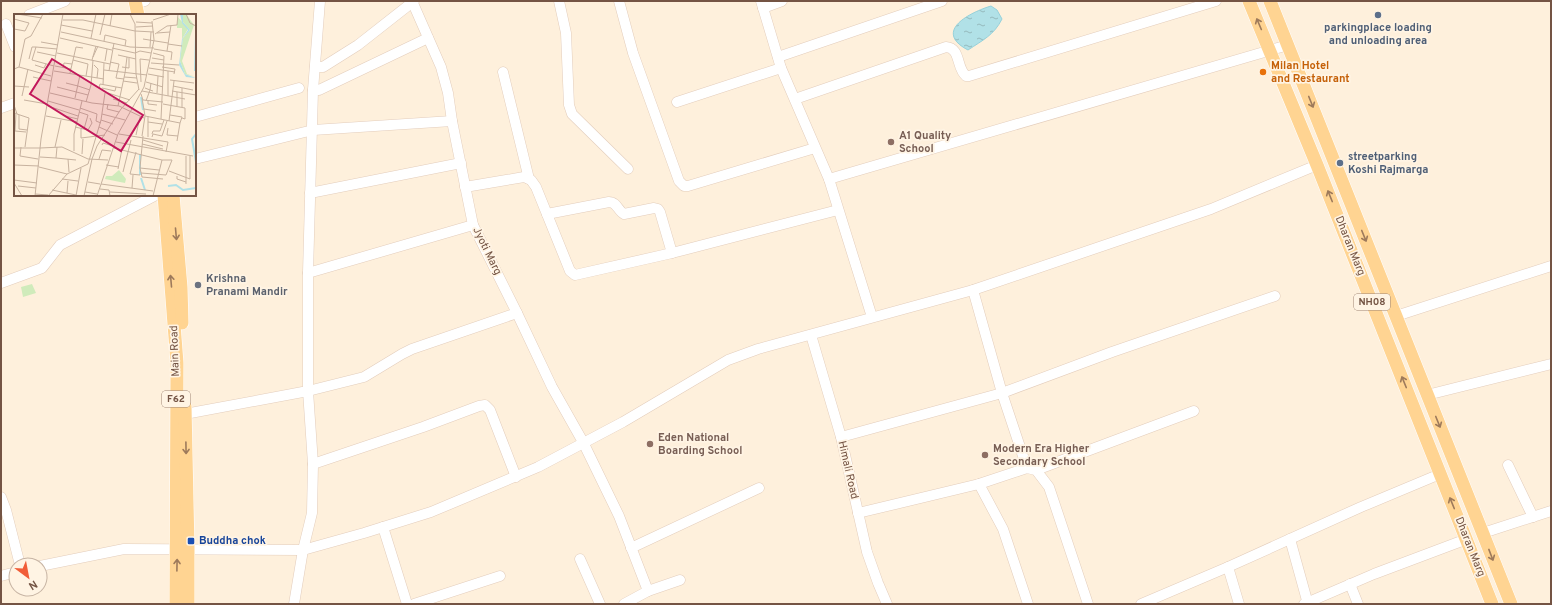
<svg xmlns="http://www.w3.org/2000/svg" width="1552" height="605" viewBox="0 0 1552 605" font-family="Overpass,sans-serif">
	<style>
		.green { fill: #d0ebbb }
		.water { fill: url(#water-ripples); stroke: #96d1da }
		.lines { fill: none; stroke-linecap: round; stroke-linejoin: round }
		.minor-casing { stroke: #e3cdbc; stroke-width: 11 }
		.major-casing { stroke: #fff; stroke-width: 14 }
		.minor { stroke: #fff; stroke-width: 10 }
		.major { stroke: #ffd492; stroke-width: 13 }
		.oneway { stroke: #9e7a5b }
		.service-dot { fill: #5c6f8a; stroke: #fff4e4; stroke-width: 1.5 }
		.food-dot { fill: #e8710a; stroke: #fff4e4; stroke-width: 1.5 }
		.education-dot { fill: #8d6e63; stroke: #fff4e4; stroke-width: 1.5 }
		.worship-dot { fill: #6b7280; stroke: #fff4e4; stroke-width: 1.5 }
		.transit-dot { fill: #1a4fb4; stroke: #fff4e4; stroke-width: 1.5 }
		.labels { text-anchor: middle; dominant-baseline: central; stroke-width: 3.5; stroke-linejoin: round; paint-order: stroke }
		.shield { fill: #fff4e4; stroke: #9e8474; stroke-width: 1 }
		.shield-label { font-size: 10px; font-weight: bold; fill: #745444 }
		.service-label { font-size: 11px; font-weight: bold; fill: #4e5e75; stroke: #fff4e4 }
		.food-label { font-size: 11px; font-weight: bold; fill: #c56008; stroke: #fff4e4; text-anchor: start }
		.education-label { font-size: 11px; font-weight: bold; fill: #785e54; stroke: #fff4e4; text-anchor: start }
		.street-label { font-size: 11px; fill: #745444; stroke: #fff4e4 }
		.worship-label { font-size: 11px; font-weight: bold; fill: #5b616d; stroke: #fff4e4; text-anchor: start }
		.transit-label { font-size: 11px; font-weight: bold; fill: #164399; stroke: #fff4e4; text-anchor: start }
		.inset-river { fill: none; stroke: #b1e1e7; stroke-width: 2 }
		.inset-road { fill: none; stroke: #c7b29f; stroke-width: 1 }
		.view { fill: #c2185b; fill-opacity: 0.15; stroke: #c2185b; stroke-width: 2 }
		.inset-edge { fill: none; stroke: #745444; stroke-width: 2 }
	</style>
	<defs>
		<pattern id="water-ripples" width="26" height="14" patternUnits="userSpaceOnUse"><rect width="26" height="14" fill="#b1e1e7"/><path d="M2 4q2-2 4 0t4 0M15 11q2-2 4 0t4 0" fill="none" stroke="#95b9bd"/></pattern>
	</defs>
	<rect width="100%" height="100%" fill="#fef0dc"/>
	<polygon class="green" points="32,284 36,293 23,297 21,287"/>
	<path class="water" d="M991,6L997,10L1002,19C994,35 983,40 968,50C932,31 971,12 991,6Z"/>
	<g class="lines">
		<defs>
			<g id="minor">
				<polyline points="412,1 441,67 448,93 452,121 473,225 517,313 552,387 583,442 619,516 648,591"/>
				<polyline points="559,1 566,33 569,105 572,114 628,169"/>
				<polyline points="619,1 633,53 679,181 684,186 688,186 815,148"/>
				<polyline points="761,1 781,68 829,179 872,317"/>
				<polyline points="135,4 145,1"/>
				<polyline points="763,8 782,1"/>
				<polyline points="29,15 65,1"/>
				<polyline points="6,24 15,47"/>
				<polyline points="778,57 942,1"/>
				<polyline points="315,67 323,67 358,45 414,1"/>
				<polyline points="503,72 529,179"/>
				<polyline points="313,90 319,90 428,38"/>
				<path d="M795,99L946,47C961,48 956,68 966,76H969L1216,1"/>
				<polyline points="677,102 781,68"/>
				<polyline points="1,108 15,103"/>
				<polyline points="195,117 299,88"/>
				<polyline points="195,159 313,130 452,121"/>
				<polyline points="829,179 1288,45"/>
				<polyline points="465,187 524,177 531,180 536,187 570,271 575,275 672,253 838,210"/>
				<polyline points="310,193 461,163"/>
				<path d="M547,214L609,202C617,202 618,211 624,214L654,208L658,209L660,212L672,253"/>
				<polyline points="308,273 473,225"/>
				<polyline points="1,283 42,268 60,245 156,195"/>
				<polyline points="973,290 1002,393 1027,468"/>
				<polyline points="1396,316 1551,266"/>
				<polyline points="811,335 841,437 867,552 878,583 887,604"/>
				<polyline points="1427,395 1551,364"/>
				<polyline points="185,414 308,391 364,377 402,354 412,349 517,313"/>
				<polyline points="841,437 1002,393 1112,352 1275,296"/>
				<polyline points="313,464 423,427 479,406 485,405 490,410 516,477"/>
				<polyline points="1508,465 1533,517"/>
				<polyline points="1036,470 1194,411"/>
				<polyline points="979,484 1003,529 1028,604"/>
				<polyline points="1,497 6,510 20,565"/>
				<polyline points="858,513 979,484 1027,468 1036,470 1049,487 1088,604"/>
				<polyline points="383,527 407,604"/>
				<polyline points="1483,533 1551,511"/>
				<polyline points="1290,539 1308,604"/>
				<polyline points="631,548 759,488"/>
				<polyline points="580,559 600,604"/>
				<polyline points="40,566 124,549 303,550 364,533 431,512 538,467 623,422 728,360 758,349 973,290 1211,209 1317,165"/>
				<polyline points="1228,567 1239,604"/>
				<polyline points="1,576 16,572"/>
				<polyline points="1350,584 1358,604"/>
				<polyline points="294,604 303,550 312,513 313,464 308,391 308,273 313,90 320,1"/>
				<polyline points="414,604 500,576"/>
				<polyline points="624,604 648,591 680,580"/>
				<polyline points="1141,604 1228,567 1361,507 1440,474"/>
				<polyline points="1304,604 1374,574 1467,539"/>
			</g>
			<g id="major">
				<polyline points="135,1 138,15"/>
				<polyline points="1249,1 1317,165 1492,604"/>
				<polyline points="1270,1 1511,604"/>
				<polyline points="164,195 177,363 176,604"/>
				<polyline points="173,195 181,287 182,323"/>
				<polyline points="185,406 188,548 188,604"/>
			</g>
		</defs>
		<use href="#minor" class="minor-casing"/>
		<use href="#major" class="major-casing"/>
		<use href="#minor" class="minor"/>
		<use href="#major" class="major"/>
	</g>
	<defs><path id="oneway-shaft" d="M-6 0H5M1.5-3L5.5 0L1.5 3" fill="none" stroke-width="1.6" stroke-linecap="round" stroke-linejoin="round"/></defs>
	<g class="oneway">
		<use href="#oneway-shaft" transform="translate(1259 24) rotate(-113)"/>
		<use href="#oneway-shaft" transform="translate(1311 102) rotate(68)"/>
		<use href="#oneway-shaft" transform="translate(1330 196) rotate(-112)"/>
		<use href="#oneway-shaft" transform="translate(176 234) rotate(85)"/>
		<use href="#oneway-shaft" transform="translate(1364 236) rotate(68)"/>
		<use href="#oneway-shaft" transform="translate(171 281) rotate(-95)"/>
		<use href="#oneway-shaft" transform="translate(1404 382) rotate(-112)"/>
		<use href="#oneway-shaft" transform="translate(1438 422) rotate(68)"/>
		<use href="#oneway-shaft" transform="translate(186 448) rotate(89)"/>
		<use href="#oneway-shaft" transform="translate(1452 503) rotate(-112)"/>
		<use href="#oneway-shaft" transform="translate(1491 555) rotate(69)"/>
		<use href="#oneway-shaft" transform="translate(177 565) rotate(-89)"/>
	</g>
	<g class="service-dot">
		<circle cx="1378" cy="15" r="4"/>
		<circle cx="1340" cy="163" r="4"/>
	</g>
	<circle class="food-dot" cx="1263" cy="72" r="4"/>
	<g class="education-dot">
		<circle cx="891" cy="142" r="4"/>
		<circle cx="650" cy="444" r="4"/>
		<circle cx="985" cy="455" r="4"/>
	</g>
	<circle class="worship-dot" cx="198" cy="285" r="4"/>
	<rect class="transit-dot" x="187" y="537" width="8" height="8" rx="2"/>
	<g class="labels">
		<g class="shield">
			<rect x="1354" y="294" width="36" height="16" rx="3"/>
			<rect x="162" y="391" width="28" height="16" rx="3"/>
		</g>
		<g class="shield-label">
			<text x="1372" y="302">NH08</text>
			<text x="176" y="399">F62</text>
		</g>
		<g class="service-label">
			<text x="1378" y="28">parkingplace loading<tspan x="1378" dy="13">and unloading area</tspan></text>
			<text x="1348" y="157" text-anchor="start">streetparking<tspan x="1348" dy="13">Koshi Rajmarga</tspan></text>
		</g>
		<g class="food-label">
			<text x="1271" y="66">Milan Hotel<tspan x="1271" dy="13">and Restaurant</tspan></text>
		</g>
		<g class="education-label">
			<text x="899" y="136">A1 Quality<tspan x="899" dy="13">School</tspan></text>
			<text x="658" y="438">Eden National<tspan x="658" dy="13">Boarding School</tspan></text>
			<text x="993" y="449">Modern Era Higher<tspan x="993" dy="13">Secondary School</tspan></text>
		</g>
		<g class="street-label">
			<text transform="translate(1350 246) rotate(68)">Dharan Marg</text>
			<text transform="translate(487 251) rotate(64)">Jyoti Marg</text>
			<text transform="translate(175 351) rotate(-92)">Main Road</text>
			<text transform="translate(848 470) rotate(77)">Himali Road</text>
			<text transform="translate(1470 547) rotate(68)">Dharan Marg</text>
		</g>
		<g class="worship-label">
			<text x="206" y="279">Krishna<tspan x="206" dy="13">Pranami Mandir</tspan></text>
		</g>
		<g class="transit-label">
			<text x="199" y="541">Buddha chok</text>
		</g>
	</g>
	<g transform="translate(14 14)">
		<rect width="182" height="182" fill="#fef0dc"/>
		<path d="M169,0H172L180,11L168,47L173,60L182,63L171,60L166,47L169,24L176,16L169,8Z" fill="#d0ebbb"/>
		<path d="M163,2L174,15L168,25V14H163ZM105,156L112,165L111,169L91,165L92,162H98Z" fill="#d0ebbb"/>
		<path d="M166,0H169V8L176,16L169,24L166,47L171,60L182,64L172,63L165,51L168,25L174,16L168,9Z" fill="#b1e1e7"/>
		<path class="inset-river" d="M181,57L182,20M127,83L129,96M182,120L178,125L182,148M126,140V161M127,164L131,176M154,172L162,171L169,176L182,174"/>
		<path class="inset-road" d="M3,0L28,4M116,0L121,10L122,60L125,76M172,0L176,9L182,12M0,5L15,9L11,17L0,15M49,6H69L121,17L140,18M139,6L157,0M122,8L138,9M47,11L78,17M96,12L98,0M122,13L139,12M47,18L116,33L140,34M143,19L156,18M141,20L153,12L163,11L164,0M86,21L91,0M182,23V44M46,24L98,36M77,24L82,0M129,25L154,29M90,27L91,21L112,26L111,32M27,28L44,31M154,30L168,32M136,33L137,18M98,34L121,39L126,37L137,39M140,35L158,38L157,46M153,37L157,11M23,38L42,42M43,39L96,50M139,39L150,42L147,105M104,41L122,45M79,43L84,32M138,44L150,46M15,45L18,33H22M59,46L74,50L72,62M78,46L82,32M91,47L93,35M96,48L105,50L102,64L110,65M137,49L150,50M150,50L165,51M21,51L30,54L32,50M80,51L84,55L83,64M40,52L18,46L22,33L43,35M41,52L57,55M5,53L11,25L17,22L29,0M108,53L115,54V44M148,53L161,55L160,60M49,54L50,49L58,50M135,54L161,58M0,55L5,53L37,62M90,56L133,61M40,57L90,65M95,57L100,29M154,57V82M56,59L62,33L69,34M111,59L113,43M134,60L150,63M19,63L37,67M110,63L123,64M156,66L180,69M109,67L123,69M127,68L126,45L135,46M132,68L149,73M52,69L64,72M89,71L90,49M0,72L15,73M64,72L76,76M159,72L179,76M43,73L74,81M85,74L86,70L108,74M88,74L101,77L102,73M131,74L136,76L137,69M128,77L171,85M158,77L182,81M36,79L78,89L105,92L130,104M94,79L116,86M143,79L144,62M127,80L129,86L149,88M8,82L14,55M61,84L66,61M99,85L113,89M10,86L33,90M34,87L65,96M132,87L136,76L139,77M134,87V90L143,91M72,88L77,71L79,46M94,90L93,95L105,98M149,90L171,94V105L168,104M0,91L3,100L15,104L11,133M34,92L64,102M104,92L111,59M163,92V78M168,93V74M66,94L83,100L82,107L87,109M130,95L142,97M65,98L74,101L70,115M0,100L2,99L1,117L12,118M88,100L111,106M5,101V115L13,116M32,102L63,108M51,102L64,105M131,102L166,109L168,103L156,101M87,106L99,110M155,107L160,67M134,108L148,110M61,113L74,116L78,109L76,104M85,113L103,121M154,114L153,121L164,122M67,115V124L91,121M105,120L154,128L152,138M138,120L139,117H146L150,106M122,121L126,103M128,122L131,102L128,84M129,122L126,154L128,163L149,165M134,123V102M138,123L139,120L148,122L153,107M129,126L149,132M163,127L166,109M102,128L179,142M128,130L149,135M88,131L89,129L99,132M7,133L6,142L24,145M41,133L47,106M0,134H26M26,134L48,133L74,145L94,146M100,134L148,146H158L152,161L127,159M60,137V120L68,87M122,138L116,160L126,161M68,140L69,125M26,143L42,144L43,133M42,144L62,146M54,145L55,158M78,145L83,132L107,95L125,75M85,145L88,136L97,137M0,151L25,152M92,151L105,153M25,153L53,160M126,154L145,156M104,155L108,135M155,157L176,165V142M109,158L117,126M163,162V165L172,168M48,165L64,167M0,166L23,169M74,168L86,170M0,169L8,182M87,170L139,177M172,170V142M4,172L22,174M118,174L119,161M86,175L95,176L96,182M38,176L62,181M71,178L83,180M96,178L132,180M53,179L54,167M21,180L34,181M21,182L27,125L49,0M34,182L53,160L74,150L87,106L91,79M62,182L67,154M70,182L78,145M83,182L104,120L130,73L140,26L138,7M139,182L148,146"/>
		<path class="view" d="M38,45L129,101L107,137L16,80Z"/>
		<rect width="182" height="182" class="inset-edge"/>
	</g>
	<rect width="1552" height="605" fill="none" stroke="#745444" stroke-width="4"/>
	<g transform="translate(28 577) rotate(148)"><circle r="19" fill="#fff4e4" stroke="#c7b4a4"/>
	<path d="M0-3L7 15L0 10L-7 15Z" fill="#f15d38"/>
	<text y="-6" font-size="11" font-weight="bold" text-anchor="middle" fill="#745444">N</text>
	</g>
</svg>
